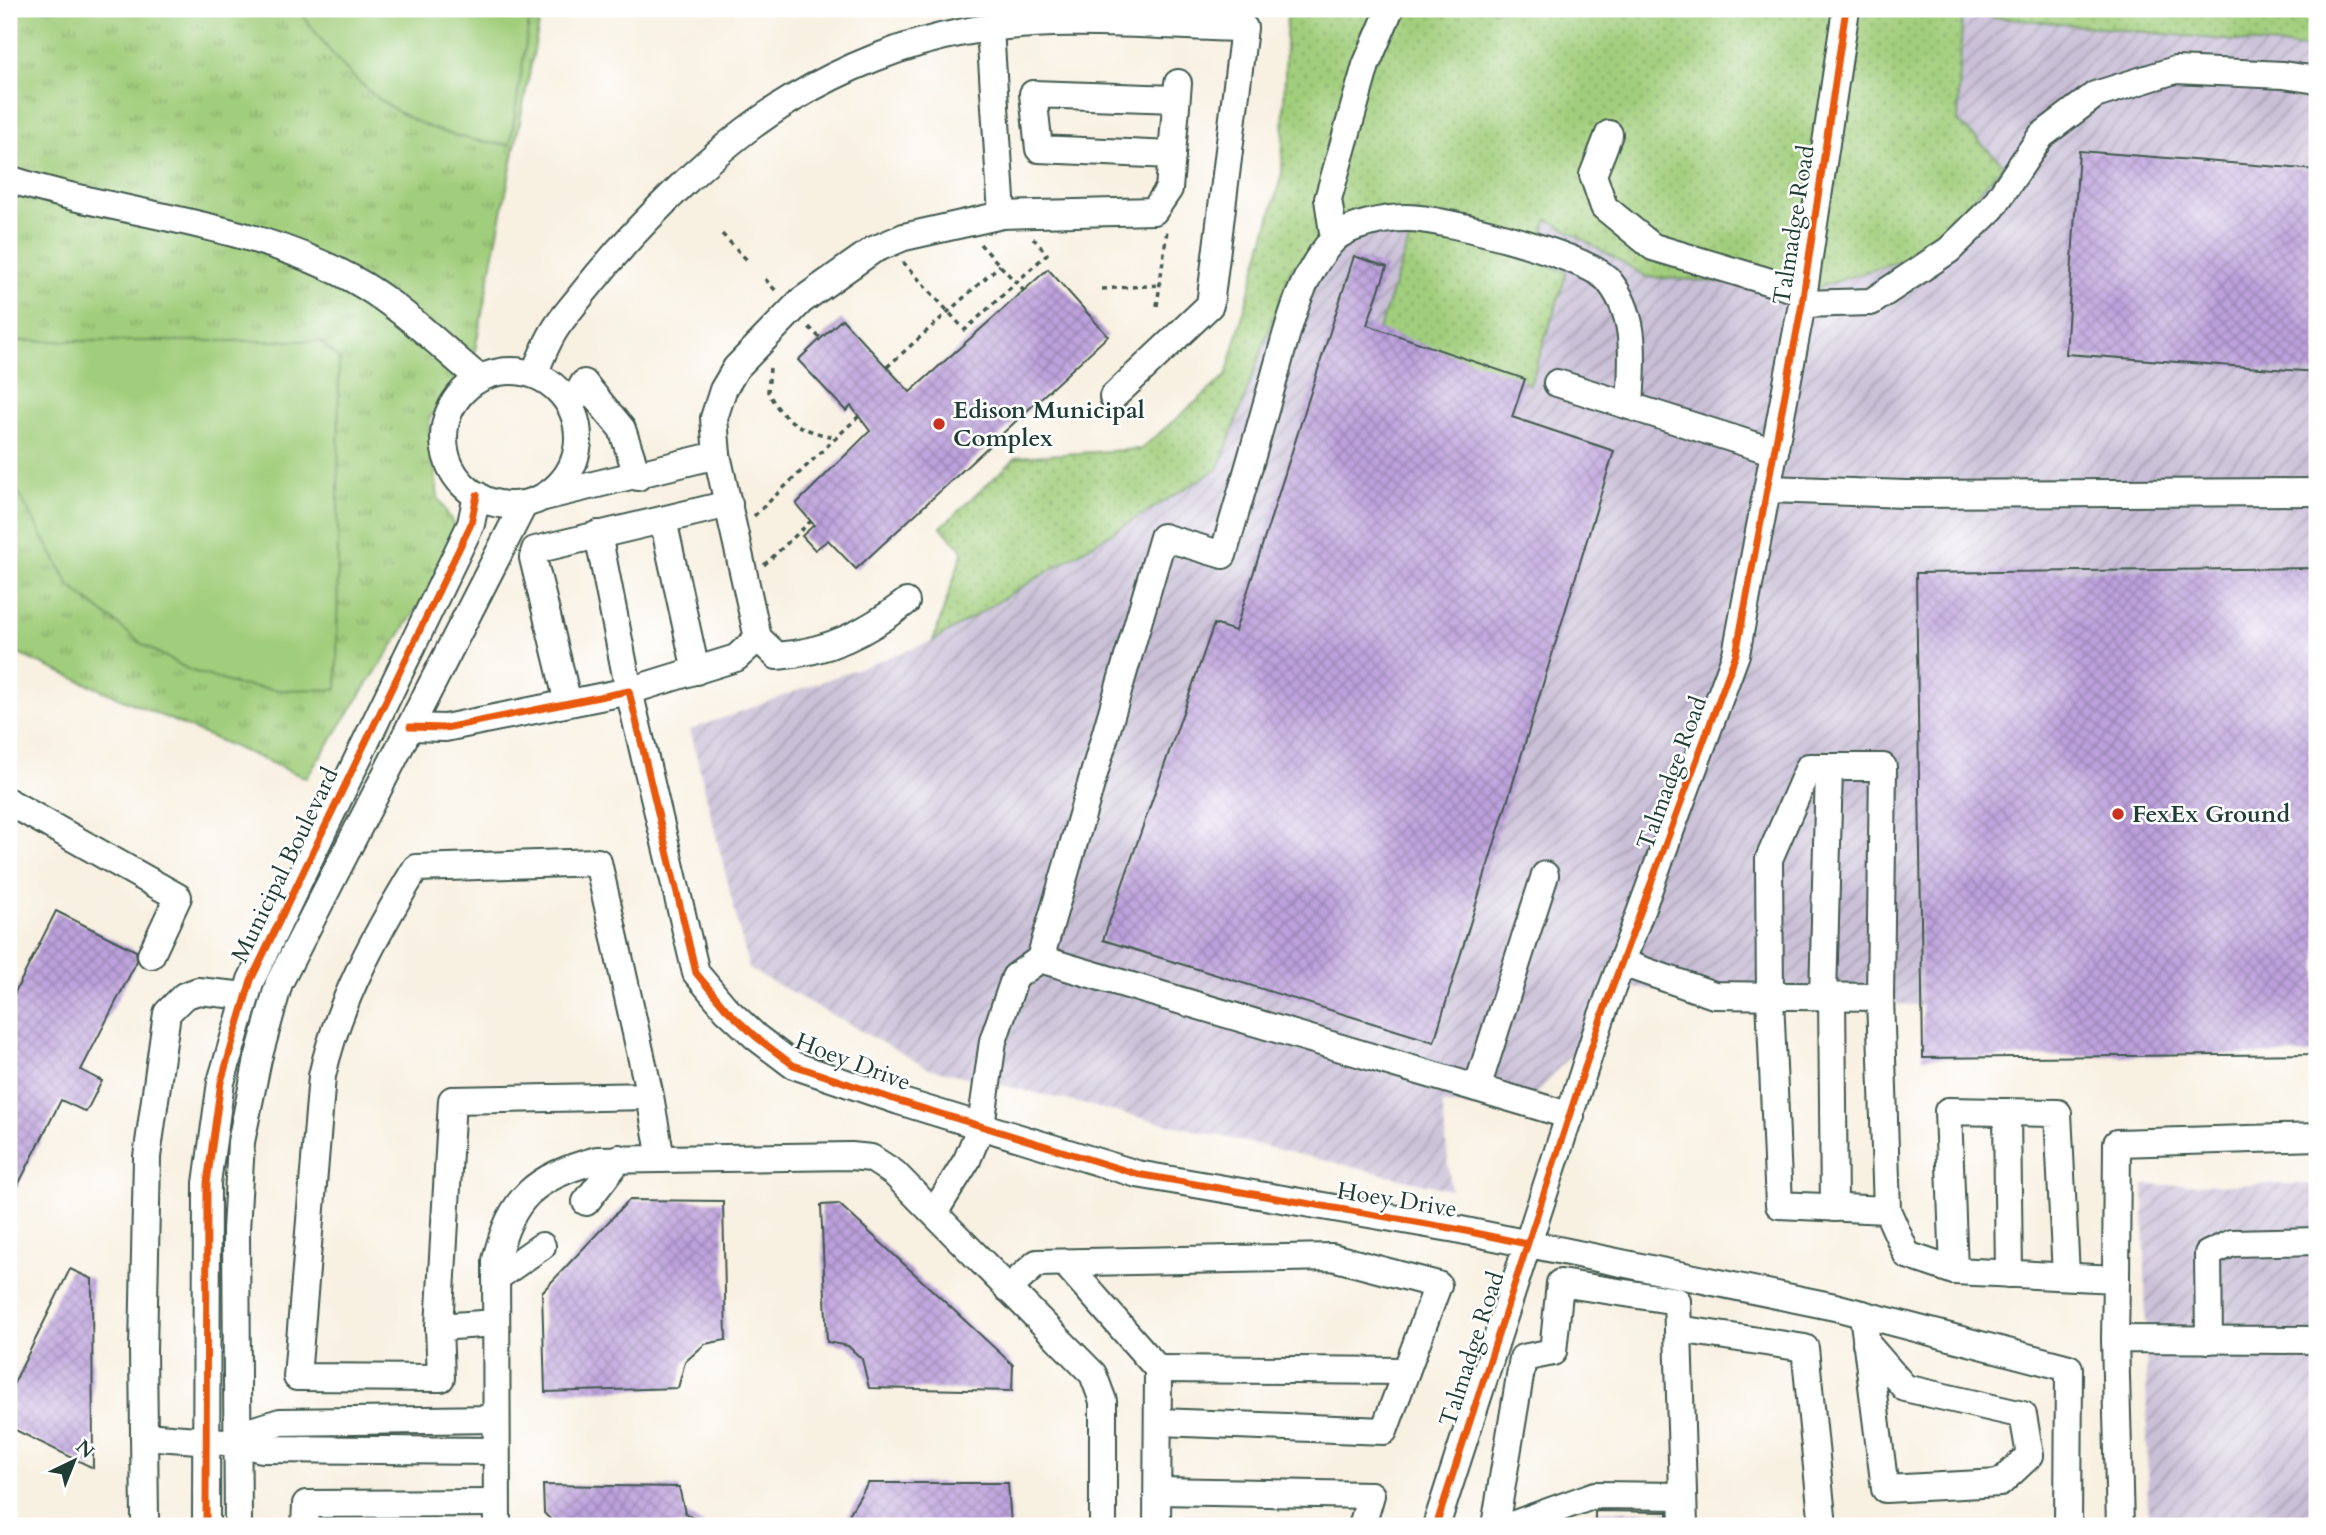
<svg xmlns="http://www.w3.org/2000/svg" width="2326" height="1535" viewBox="0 0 2326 1535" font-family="Cardo,serif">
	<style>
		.industrial { fill: url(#industrial-furrows) }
		.grass { fill: url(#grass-dots); stroke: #608658; stroke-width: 2 }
		.park { fill: url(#park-tufts); stroke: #608658; stroke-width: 2 }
		.pitch { fill: #a1ce7c; stroke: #608658; stroke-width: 2 }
		.building { fill: url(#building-cross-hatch) }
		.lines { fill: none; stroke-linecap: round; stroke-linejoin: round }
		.minor-casing { stroke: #40584e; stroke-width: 30 }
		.path { stroke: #40584e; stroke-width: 3.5; stroke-dasharray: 5 5; stroke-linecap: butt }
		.minor { stroke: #fff; stroke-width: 26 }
		.cycleway-casing { stroke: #fff; stroke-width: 11 }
		.cycleway { stroke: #e8590c; stroke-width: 7 }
		.poi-dot { fill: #c8321e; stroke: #fff; stroke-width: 2.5 }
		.labels { text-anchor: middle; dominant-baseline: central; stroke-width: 5; stroke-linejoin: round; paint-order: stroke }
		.street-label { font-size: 24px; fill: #1f3d34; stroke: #fff }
		.poi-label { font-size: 24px; font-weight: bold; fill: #1f3d34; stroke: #fff; text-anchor: start }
	</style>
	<defs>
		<pattern id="industrial-furrows" width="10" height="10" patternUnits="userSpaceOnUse" patternTransform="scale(1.75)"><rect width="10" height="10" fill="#c9bfd7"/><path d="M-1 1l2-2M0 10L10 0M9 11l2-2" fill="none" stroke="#a39caf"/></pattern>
		<pattern id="grass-dots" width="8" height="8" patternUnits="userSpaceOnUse" patternTransform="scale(1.75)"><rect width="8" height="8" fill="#a1ce7c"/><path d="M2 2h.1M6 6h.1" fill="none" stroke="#83a866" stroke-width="1.8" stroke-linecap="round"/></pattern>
		<pattern id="park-tufts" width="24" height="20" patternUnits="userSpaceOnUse" patternTransform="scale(1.75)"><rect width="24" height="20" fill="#a1ce7c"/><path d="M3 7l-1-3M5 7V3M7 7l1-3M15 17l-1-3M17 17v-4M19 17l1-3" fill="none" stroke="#83a866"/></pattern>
		<pattern id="building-cross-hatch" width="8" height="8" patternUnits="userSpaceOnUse" patternTransform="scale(1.75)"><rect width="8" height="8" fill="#bda1dc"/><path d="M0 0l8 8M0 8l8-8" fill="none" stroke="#9984b3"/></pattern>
	</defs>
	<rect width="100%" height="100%" fill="#fff"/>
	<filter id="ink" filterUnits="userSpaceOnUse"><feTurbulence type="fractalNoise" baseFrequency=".0143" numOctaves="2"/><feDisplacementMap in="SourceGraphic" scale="14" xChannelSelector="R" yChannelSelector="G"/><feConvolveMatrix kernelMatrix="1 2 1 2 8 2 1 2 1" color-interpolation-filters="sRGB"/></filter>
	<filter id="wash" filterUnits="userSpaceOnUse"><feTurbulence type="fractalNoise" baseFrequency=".00686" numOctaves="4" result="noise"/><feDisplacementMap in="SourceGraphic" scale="28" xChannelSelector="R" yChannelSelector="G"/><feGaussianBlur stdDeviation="1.57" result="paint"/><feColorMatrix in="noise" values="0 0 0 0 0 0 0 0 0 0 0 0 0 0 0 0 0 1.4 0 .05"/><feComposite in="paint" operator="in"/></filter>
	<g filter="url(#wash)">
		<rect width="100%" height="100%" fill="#f8f0e1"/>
		<g class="industrial">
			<polygon points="1962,14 2317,49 2317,1029 1631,988 1519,1113 1442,1103 1451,1190 928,1068 749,969 690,730 933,641 1219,468 1292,267 1419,210 1378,333 1566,272 1533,260 1548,219 1647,277 1816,288 1958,121"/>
			<polygon points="2317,1184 2317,1526 2148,1526 2144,1185"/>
		</g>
		<polygon class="grass" points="1287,9 2317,9 2317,49 1962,14 1958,121 2004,165 1919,255 1816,288 1647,277 1548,219 1533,260 1567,272 1530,385 1378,333 1419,210 1292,267 1219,468 933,641 963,551 941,527 1017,457 1141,449 1226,376 1282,173"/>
		<polygon class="park" points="9,9 542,9 471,370 429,418 438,497 462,540 306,778 9,650"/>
		<g class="pitch">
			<path d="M299,9H531L510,145C408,136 354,92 299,9Z"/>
			<polygon points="9,341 320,341 339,359 337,689 279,690 238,685 189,670 142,644 70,586 15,487 9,460"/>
		</g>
		<g id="blocks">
			<g class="building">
				<polygon points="2079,151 2317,170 2317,372 2066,354"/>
				<polygon points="1354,256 1387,267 1367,325 1525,379 1512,417 1614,451 1434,1042 1103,940 1214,624 1235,631"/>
				<polygon points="1048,269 1108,336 856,569 828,540 815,550 802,536 814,525 796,504 870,431 851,406 846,411 798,360 842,319 910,392"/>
				<polygon points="2317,568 2317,1054 1923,1058 1916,573"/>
				<polygon points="56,911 136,951 137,961 81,1070 102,1081 86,1112 61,1100 9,1203 9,1004"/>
				<polygon points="629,1200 723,1201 726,1340 705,1344 685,1362 678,1388 545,1392 542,1292"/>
				<polygon points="839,1204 1013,1365 1012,1391 869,1388 862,1359 848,1346 827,1342 821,1205"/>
				<polygon points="70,1269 92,1279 93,1468 9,1427 9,1393"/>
				<polygon points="868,1483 1008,1483 1011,1526 842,1526"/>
				<polygon points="543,1485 679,1487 685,1513 705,1526 557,1526 544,1513"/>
				<polygon points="1598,1511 1668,1512 1668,1526 1595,1526 1595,1512"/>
			</g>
		</g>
	</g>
	<g filter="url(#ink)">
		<use href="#blocks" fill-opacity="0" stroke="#40584e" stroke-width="2"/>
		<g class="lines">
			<defs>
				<g id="minor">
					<polyline points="990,29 1002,215"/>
					<polyline points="1609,134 1593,175 1604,207 1653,247 1804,292"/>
					<polyline points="1172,155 1039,149 1033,94 1176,99"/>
					<path d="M9,179C126,217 255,221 363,285C406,311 441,347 479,378"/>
					<polyline points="1334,239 1328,199 1366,65 1390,9"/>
					<polyline points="1802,304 1871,302 1949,250 1992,208 2041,136 2095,95 2175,70 2283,75 2317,80"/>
					<circle cx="511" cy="438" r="67"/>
					<path d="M534,374C540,360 546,344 554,331C562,318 574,305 583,293C636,226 718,143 792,99C843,68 904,43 964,32C1055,15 1151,26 1244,28L1210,305L1113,397"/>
					<polyline points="1557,383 1775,452"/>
					<polyline points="571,405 584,383 622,429 638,477"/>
					<polyline points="1768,489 1905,494 2317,492"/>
					<polyline points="544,497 717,455 714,418 723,390 736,368 801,301 873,250 904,237 1002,215 1154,211 1169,189 1178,83"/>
					<polyline points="663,520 696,671"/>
					<polyline points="598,534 629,691 736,658 758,638 717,455"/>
					<path d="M758,638L777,656C828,652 866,633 906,602"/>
					<polyline points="568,703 533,558 535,550 729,504"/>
					<polyline points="410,727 445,728 629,691 696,973 726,1009 756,1037 793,1065 899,1101 1137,1174 1456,1229 1835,1307 2069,1368 2068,1526"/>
					<polyline points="9,802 178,897 151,955"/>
					<polyline points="1622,963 1714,995 1880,997"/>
					<polyline points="1823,997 1829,768"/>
					<polyline points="1832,997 1834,1208"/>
					<polyline points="1477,1088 1545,875"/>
					<path d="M650,1096L598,862L416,868C376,934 339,1000 322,1076L297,1377L441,1378L439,1327L452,1100L650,1096L661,1159"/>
					<polyline points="2007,1112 2009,1274"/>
					<path d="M1571,1116L1040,959L1163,537L1223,555C1239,501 1255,446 1270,392C1286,340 1295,282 1332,241C1347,225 1385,218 1407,218C1442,218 1586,255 1608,280C1639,317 1632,361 1630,406"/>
					<polyline points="586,1202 620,1158"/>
					<polyline points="1887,1210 1779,1205 1770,998 1769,859 1809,767 1883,767 1880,997 1887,1210 1907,1255 1954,1271 2116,1279 2115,1339"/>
					<polyline points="934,1213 967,1160 981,1126 993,1041 1015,977 1040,959"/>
					<polyline points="1065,1263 1158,1369 1157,1526"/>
					<polyline points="1954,1271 1948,1111 2058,1113 2066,1276"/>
					<polyline points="496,1278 542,1246"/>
					<polyline points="2116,1279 2117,1143 2317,1137"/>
					<polyline points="1008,1289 1037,1263 1332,1257 1438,1285 1384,1431 1160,1422"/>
					<polyline points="1863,1314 1885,1489 2000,1483 2030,1455 2023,1415 1905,1388 1866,1343"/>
					<polyline points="439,1327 496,1323"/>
					<polyline points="2209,1340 2208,1254 2232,1243 2317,1241"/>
					<polyline points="1158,1369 1406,1371"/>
					<polyline points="144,1436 238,1443 262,1449 496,1451"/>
					<polyline points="238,1443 254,1430 280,1422 496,1419"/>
					<polyline points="1158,1491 1371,1495 1362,1526"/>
					<polyline points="145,1517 143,1350 147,1157 167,1013 184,996 198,991 246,996"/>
					<polyline points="206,1526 207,1183 221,1082 251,980 471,524 477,495"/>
					<polyline points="238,1526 236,1230 241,1142 258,1059 279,983 524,504"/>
					<polyline points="305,1526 306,1504 496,1503"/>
					<path d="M497,1526L496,1260C511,1197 535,1177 597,1160L851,1156L871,1158L894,1173L1093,1374L1103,1401V1526"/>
					<polyline points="1436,1526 1601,1018 1736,654 1802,304 1846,9"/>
					<polyline points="1495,1526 1523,1358 1553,1352 1560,1283 1677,1301 1678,1329"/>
					<polyline points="1509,1526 1595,1495 1682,1496"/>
					<polyline points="1684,1526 1678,1329 1805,1348 1823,1526"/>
					<polyline points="2120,1526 2115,1339 2317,1340"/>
				</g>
			</defs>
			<use href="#minor" class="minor-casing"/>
			<g class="path">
				<polyline points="722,234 749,262"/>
				<polyline points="980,244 1024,291"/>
				<polyline points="903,262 965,330 1047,254 1032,237"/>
				<polyline points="765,279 778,293"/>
				<polyline points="1102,289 1160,285"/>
				<polyline points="1157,306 1167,230"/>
				<polyline points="809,327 821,339"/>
				<polyline points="887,367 1000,265"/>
				<path d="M770,368L768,392C783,422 804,432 836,437"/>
				<polyline points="754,516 859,416"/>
				<polyline points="764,565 811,521"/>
			</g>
			<use href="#minor" class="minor"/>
			<defs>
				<g id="cycleway">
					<polyline points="410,727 445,728 629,691 696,973 726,1009 756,1037 793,1065 899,1101 1137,1174 1456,1229 1527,1244"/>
					<polyline points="206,1526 207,1183 221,1082 251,980 471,524 477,495"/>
					<polyline points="1436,1526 1601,1018 1736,654 1802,304 1846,9"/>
				</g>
			</defs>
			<use href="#cycleway" class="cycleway-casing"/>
			<use href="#cycleway" class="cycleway"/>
		</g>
	</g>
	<g class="poi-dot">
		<circle cx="939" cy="424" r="7"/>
		<circle cx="2118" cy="814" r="7"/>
	</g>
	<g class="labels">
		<g class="street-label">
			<text transform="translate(1794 225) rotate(-81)">Talmadge Road</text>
			<text transform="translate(1672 773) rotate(-70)">Talmadge Road</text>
			<text transform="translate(285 865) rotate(-64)">Municipal Boulevard</text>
			<text transform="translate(853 1062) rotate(21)">Hoey Drive</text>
			<text transform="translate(1397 1200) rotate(9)">Hoey Drive</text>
			<text transform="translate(1472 1349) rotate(-72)">Talmadge Road</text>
		</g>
		<g class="poi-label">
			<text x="953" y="410">Edison Municipal<tspan x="953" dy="28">Complex</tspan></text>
			<text x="2132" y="814">FexEx Ground</text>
		</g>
	</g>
	<rect width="2326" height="1535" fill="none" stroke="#fff" stroke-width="35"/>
	<g transform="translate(74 1461) rotate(43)" stroke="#ffffff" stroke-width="5" paint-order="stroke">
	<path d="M0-5L12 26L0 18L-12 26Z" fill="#1f3d34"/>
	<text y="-10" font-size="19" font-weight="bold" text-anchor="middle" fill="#1f3d34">N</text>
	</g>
</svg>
